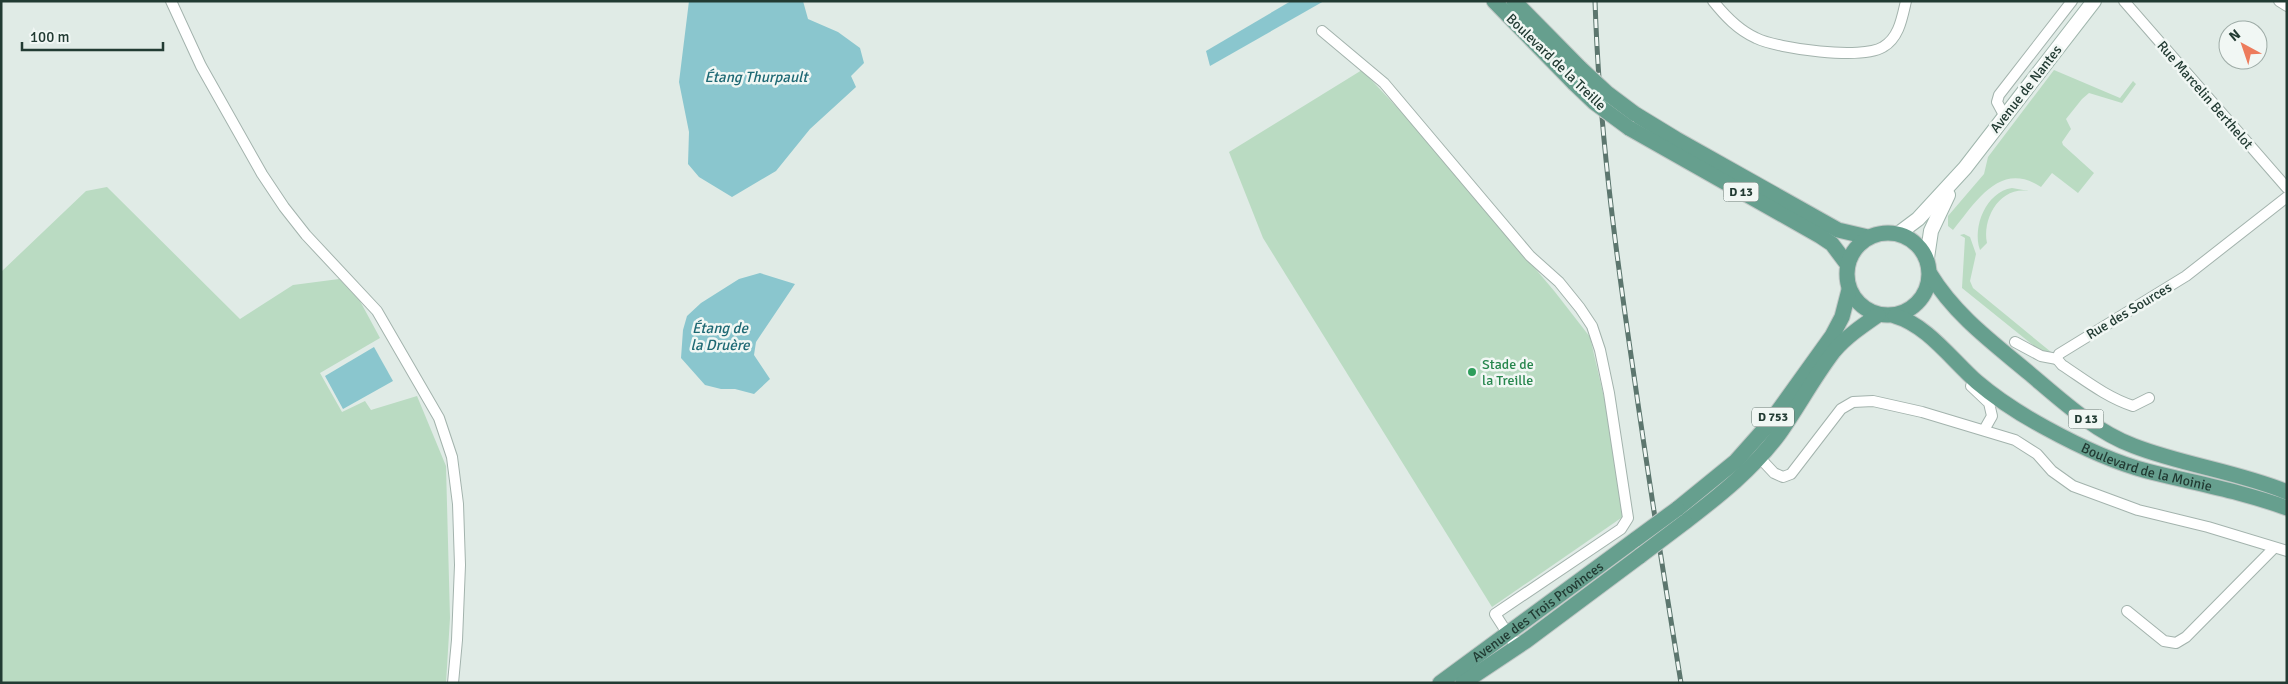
<svg xmlns="http://www.w3.org/2000/svg" width="2288" height="684" viewBox="0 0 2288 684" font-family="Signika,sans-serif">
	<style>
		.green { fill: #badbc2 }
		.water { fill: #8ac6ce }
		.lines { fill: none; stroke-linecap: round; stroke-linejoin: round }
		.minor-casing { stroke: #a3b3ad; stroke-width: 12 }
		.secondary-casing { stroke: #a0b6ad; stroke-width: 16 }
		.primary-casing { stroke: #c1c8c6; stroke-width: 17 }
		.minor { stroke: #fff; stroke-width: 10 }
		.secondary { stroke: #fff; stroke-width: 14 }
		.primary { stroke: #669f8e; stroke-width: 15 }
		.rail-casing { stroke: #5c766e; stroke-width: 5 }
		.rail { stroke: #f1f7f4; stroke-width: 3; stroke-dasharray: 9; stroke-linecap: butt }
		.primary-bridge-casing { stroke: #c1c8c6; stroke-width: 17; stroke-linecap: butt }
		.primary-bridge { stroke: #669f8e; stroke-width: 15 }
		.leisure-dot { fill: #2e9e5b; stroke: #f1f7f4; stroke-width: 2 }
		.labels { text-anchor: middle; dominant-baseline: central; stroke-width: 5; stroke-linejoin: round; paint-order: stroke }
		.shield { fill: #f1f7f4; stroke: #60736d; stroke-width: 1 }
		.shield-label { font-size: 12px; font-weight: bold; fill: #223b33 }
		.street-label { font-size: 14px; fill: #223b33; stroke: #f1f7f4 }
		.leisure-label { font-size: 14px; fill: #27864d; stroke: #f1f7f4; text-anchor: start }
		.water-label { font-size: 15px; font-style: italic; fill: #1e6974; stroke: #f1f7f4 }
	</style>
	<rect width="100%" height="100%" fill="#e0ebe6"/>
	<g class="green">
		<polygon points="1362,70 1422,134 1555,292 1590,337 1606,406 1624,516 1492,607 1263,238 1229,152"/>
		<path d="M2054,70L2120,98L2133,81L2136,84L2122,103L2089,93L2082,99L2066,119L2071,129L2062,142L2063,145L2094,173L2078,193L2052,173L2041,187C2000,160 1976,202 1953,230L1948,226V216L1984,174L1988,157Z"/>
		<polygon points="107,187 240,319 293,285 339,279 360,301 380,338 320,373 342,412 365,401 371,410 417,396 446,466 450,618 446,683 1,683 1,272 86,191"/>
		<path d="M2012,188L2029,191C2000,186 1982,218 1987,243L1980,250C1972,227 1986,192 2012,188Z"/>
		<polygon points="1964,234 1970,237 1976,254 1970,281 1973,288 2051,352 2045,355 1962,288 1965,238 1960,235"/>
	</g>
	<g class="water">
		<polygon points="689,1 803,1 808,19 838,32 860,48 864,63 851,76 856,87 810,129 776,171 732,197 699,177 688,164 689,132 679,82"/>
		<polygon points="1291,1 1324,1 1210,66 1206,51"/>
		<polygon points="760,273 795,284 756,342 754,355 770,379 754,394 735,389 721,389 705,385 681,358 683,330 687,316 701,303 739,279"/>
		<polygon points="374,347 393,381 343,409 325,376"/>
	</g>
	<g class="lines">
		<defs>
			<g id="minor">
				<polyline points="171,1 201,66 262,174 284,207 306,235 377,311 439,418 452,457 458,504 460,565 457,640 453,683"/>
				<path d="M1713,1C1725,16 1738,30 1756,38C1778,49 1862,60 1883,47C1899,38 1902,18 1906,1"/>
				<polyline points="2124,1 2287,188"/>
				<polyline points="2279,1 2287,6"/>
				<polyline points="1322,31 1384,83 1530,256 1559,282 1580,308 1592,326 1600,350 1609,393 1628,518 1621,529 1495,614 1513,642 1525,641"/>
				<polyline points="2005,117 1997,102 1999,95 2072,1"/>
				<polyline points="2015,342 2041,356 2057,359"/>
				<polyline points="1971,386 1989,403 1992,416 1984,430"/>
				<path d="M2149,398L2133,406C2106,397 2085,380 2062,365L2057,359L2059,354L2186,276L2287,197"/>
				<polyline points="1759,457 1774,473 1783,477 1791,474 1841,409 1853,402 1873,401 1922,412 2015,440 2037,454 2052,471 2073,486 2138,510 2208,527 2287,551"/>
				<polyline points="2127,611 2164,641 2176,643 2186,637 2274,548"/>
			</g>
			<g id="secondary">
				<polyline points="1898,234 1918,219 1965,168 2094,1"/>
				<polyline points="1927,258 1931,231 1948,195"/>
			</g>
			<g id="primary">
				<polyline points="1494,1 1574,83"/>
				<polyline points="1514,1 1580,68"/>
				<polyline points="1635,114 1676,139 1838,230 1868,237"/>
				<polyline points="1629,128 1820,236 1832,244 1847,264"/>
				<circle cx="1888" cy="274" r="41"/>
				<path d="M1930,274C1955,315 1992,342 2029,373C2061,400 2094,431 2134,446C2183,465 2239,472 2287,492"/>
				<path id="s1" d="M1895,316C1927,325 1952,360 1977,382C1998,400 2022,415 2046,428C2077,445 2113,462 2147,471C2194,483 2241,491 2287,508"/>
				<polyline points="1677,509 1736,461 1768,425 1832,336 1842,317 1849,290"/>
				<path d="M1685,522C1719,496 1753,469 1779,434C1798,407 1814,377 1834,351C1846,337 1862,326 1878,315"/>
				<path id="s2" d="M1440,683L1636,539"/>
				<polyline points="1463,683 1526,641 1640,556"/>
			</g>
		</defs>
		<use href="#minor" class="minor-casing"/>
		<use href="#secondary" class="secondary-casing"/>
		<use href="#primary" class="primary-casing"/>
		<use href="#minor" class="minor"/>
		<use href="#secondary" class="secondary"/>
		<use href="#primary" class="primary"/>
		<defs>
			<path id="rail" d="M1595,1C1599,125 1615,247 1633,369C1648,474 1664,578 1681,683"/>
		</defs>
		<use href="#rail" class="rail-casing"/>
		<use href="#rail" class="rail"/>
		<defs>
			<g id="primary-bridge">
				<polyline points="1580,68 1607,93 1635,114"/>
				<polyline points="1574,83 1595,103 1629,128"/>
				<polyline points="1636,539 1677,509"/>
				<polyline points="1640,556 1685,522"/>
			</g>
		</defs>
		<use href="#primary-bridge" class="primary-bridge-casing"/>
		<use href="#primary-bridge" class="primary-bridge"/>
	</g>
	<circle class="leisure-dot" cx="1472" cy="372" r="5"/>
	<g class="labels">
		<g class="shield">
			<rect x="1723.5" y="182.5" width="35" height="19" rx="4"/>
			<rect x="1752" y="407.5" width="42" height="19" rx="4"/>
			<rect x="2068.5" y="409.5" width="35" height="19" rx="4"/>
		</g>
		<g class="shield-label">
			<text x="1741" y="192">D 13</text>
			<text x="1773" y="417">D 753</text>
			<text x="2086" y="419">D 13</text>
		</g>
		<g class="street-label">
			<text transform="translate(1556 62) rotate(44)">Boulevard de la Treille</text>
			<text transform="translate(2026 89) rotate(-52)">Avenue de Nantes</text>
			<text transform="translate(2205 95) rotate(49)">Rue Marcelin Berthelot</text>
			<text transform="translate(2129 311) rotate(-31)">Rue des Sources</text>
			<text stroke="none"><textPath href="#s1" startOffset="298">Boulevard de la Moinie</textPath></text>
			<text stroke="none"><textPath href="#s2" startOffset="121">Avenue des Trois Provinces</textPath></text>
		</g>
		<g class="leisure-label">
			<text x="1482" y="364">Stade de<tspan x="1482" dy="16">la Treille</tspan></text>
		</g>
		<g class="water-label">
			<text x="756" y="77">Étang Thurpault</text>
			<text x="720" y="328">Étang de<tspan x="720" dy="17">la Druère</tspan></text>
		</g>
	</g>
	<rect width="2288" height="684" fill="none" stroke="#223b33" stroke-width="5"/>
	<g transform="translate(2243 45) rotate(320)"><circle r="24" fill="#f1f7f4" stroke="#9eaca7"/>
	<path d="M0-4L9 19L0 12L-9 19Z" fill="#ed7b5c"/>
	<text y="-8" font-size="14" font-weight="bold" text-anchor="middle" fill="#223b33">N</text>
	</g>
	<path d="M22 42v8h141v-8" fill="none" stroke="#223b33" stroke-width="2.5"/>
	<text x="30" y="42" font-size="15" fill="#223b33" stroke="#f1f7f4" stroke-width="4" paint-order="stroke">100 m</text>
</svg>
